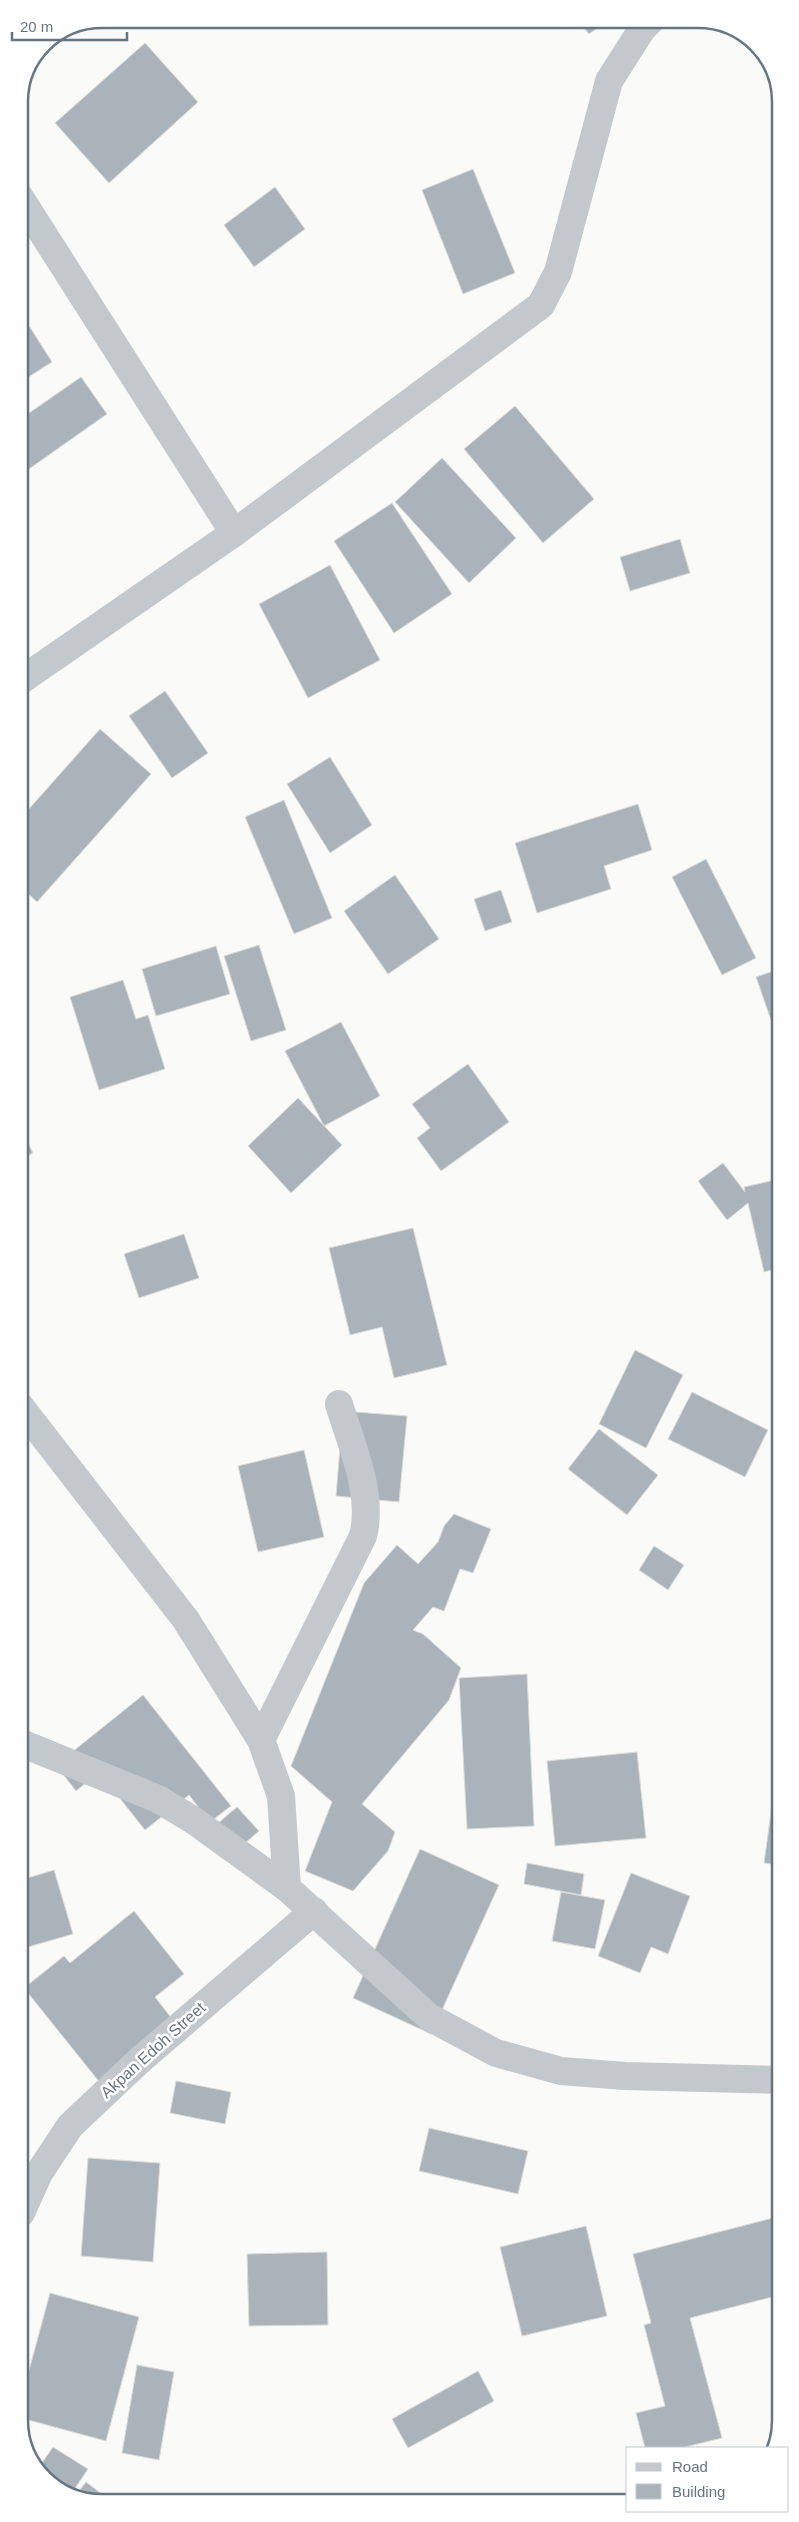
<svg xmlns="http://www.w3.org/2000/svg" width="799" height="2522" viewBox="0 0 799 2522" font-family="Arial,sans-serif">
	<style>
		.building { fill: #aab3b9; stroke: #dcdcda }
		.lines { fill: none; stroke-linecap: round; stroke-linejoin: round }
		.street { stroke: #c3c8cc; stroke-width: 28 }
		.labels { text-anchor: middle; dominant-baseline: central; stroke-width: 5; stroke-linejoin: round; paint-order: stroke }
		.street-label { font-size: 16px; fill: #657683; stroke: #fff }
		.rim { fill: none; stroke: #657683; stroke-width: 2.5 }
	</style>
	<rect width="100%" height="100%" fill="#fafaf8"/>
	<g class="building">
		<polygon points="578,20 608,20 589,34"/>
		<polygon points="145,43 198,102 109,183 55,123"/>
		<polygon points="473,169 515,273 463,294 422,190"/>
		<polygon points="275,187 305,229 254,267 224,225"/>
		<polygon points="19,310 52,362 19,383"/>
		<polygon points="81,377 107,414 19,476 19,420"/>
		<polygon points="515,406 594,499 543,543 464,449"/>
		<polygon points="442,458 516,538 469,583 395,502"/>
		<polygon points="392,503 452,594 394,633 334,541"/>
		<polygon points="680,539 690,573 630,591 620,557"/>
		<polygon points="330,565 380,660 308,698 259,604"/>
		<polygon points="165,691 208,753 172,778 129,716"/>
		<polygon points="100,729 151,774 37,902 20,886 20,819"/>
		<polygon points="330,757 372,825 330,853 287,784"/>
		<polygon points="284,800 332,918 294,934 245,817"/>
		<polygon points="638,804 652,850 604,866 611,889 537,913 515,843"/>
		<polygon points="706,859 756,958 722,975 672,877"/>
		<polygon points="395,875 439,939 388,974 344,911"/>
		<polygon points="501,890 512,922 485,931 474,899"/>
		<polygon points="259,945 286,1030 251,1041 224,956"/>
		<polygon points="216,946 230,994 156,1016 142,969"/>
		<polygon points="779,969 779,1043 756,977"/>
		<polygon points="123,980 136,1019 148,1015 165,1069 99,1090 70,997"/>
		<polygon points="341,1022 380,1096 324,1126 285,1051"/>
		<polygon points="468,1064 509,1122 441,1171 417,1138 430,1128 412,1104"/>
		<polygon points="298,1098 342,1145 291,1193 248,1146"/>
		<polygon points="20,1127 33,1153 20,1159"/>
		<polygon points="723,1163 745,1192 744,1187 779,1179 779,1268 764,1272 748,1203 727,1220 698,1181"/>
		<polygon points="413,1228 447,1365 394,1378 382,1327 350,1335 329,1248"/>
		<polygon points="184,1234 199,1278 139,1298 124,1254"/>
		<polygon points="635,1350 683,1375 646,1448 599,1424"/>
		<polygon points="692,1392 768,1430 745,1477 668,1439"/>
		<polygon points="343,1411 407,1416 399,1502 336,1496"/>
		<polygon points="599,1429 658,1475 627,1515 568,1469"/>
		<polygon points="304,1450 324,1537 258,1552 238,1466"/>
		<polygon points="454,1514 491,1529 473,1573 460,1569 444,1611 433,1607 413,1630 423,1634 461,1668 449,1700 362,1804 395,1832 388,1851 353,1891 305,1871 332,1802 291,1766 364,1583 397,1545 418,1564 438,1542 444,1526"/>
		<polygon points="654,1546 684,1565 668,1590 639,1570"/>
		<polygon points="527,1674 534,1826 467,1829 459,1678"/>
		<polygon points="143,1695 231,1806 210,1822 189,1795 145,1830 99,1772 76,1791 56,1765"/>
		<polygon points="637,1752 646,1838 555,1846 547,1761"/>
		<polygon points="773,1798 780,1799 780,1865 764,1863"/>
		<polygon points="237,1807 259,1831 237,1850 216,1825"/>
		<polygon points="420,1849 499,1885 431,2034 353,1998"/>
		<polygon points="527,1863 584,1874 581,1895 524,1884"/>
		<polygon points="54,1870 73,1934 21,1949 21,1880"/>
		<polygon points="631,1873 690,1896 668,1954 651,1947 640,1973 598,1956"/>
		<polygon points="561,1892 605,1900 595,1949 552,1941"/>
		<polygon points="134,1911 184,1974 155,1997 176,2024 101,2084 24,1988 64,1956 70,1963"/>
		<polygon points="176,2081 231,2092 225,2124 170,2113"/>
		<polygon points="429,2128 528,2151 518,2194 419,2171"/>
		<polygon points="88,2158 160,2163 153,2262 81,2256"/>
		<polygon points="773,2218 780,2247 780,2295 690,2318 722,2438 681,2448 645,2448 636,2413 665,2406 644,2325 651,2323 633,2254"/>
		<polygon points="586,2226 607,2316 522,2336 500,2247"/>
		<polygon points="327,2252 328,2325 249,2326 247,2254"/>
		<polygon points="50,2293 139,2317 106,2441 21,2418 21,2400"/>
		<polygon points="137,2365 174,2372 159,2460 122,2453"/>
		<polygon points="478,2371 494,2401 408,2448 392,2419"/>
		<polygon points="53,2447 88,2469 72,2493 47,2483 30,2455 42,2463"/>
		<polygon points="86,2482 112,2502 111,2503 96,2503 76,2495"/>
	</g>
	<g class="lines">
		<g class="street">
			<polyline points="19,196 234,533"/>
			<polyline points="20,681 234,533 541,305 558,272 609,81 642,29 652,19"/>
			<polyline points="20,1406 186,1620 261,1740 281,1796 287,1888"/>
			<path d="M261,1740L363,1536C374,1493 351,1445 339,1404"/>
			<polyline points="21,1743 158,1799 193,1820 287,1888 429,2017 496,2053 561,2071 625,2076 780,2080"/>
			<polyline points="21,2213 39,2173 70,2126 140,2060 314,1911"/>
		</g>
	</g>
	<g class="labels">
		<g class="street-label">
			<text transform="translate(153 2050) rotate(-42)">Akpan Edoh Street</text>
		</g>
	</g>
	<path d="M0 0H799V2522H0ZM102 28H698A74 74 0 0 1 772 102V2420A74 74 0 0 1 698 2494H102A74 74 0 0 1 28 2420V102A74 74 0 0 1 102 28Z" fill="#fff" fill-rule="evenodd"/>
	<path class="rim" d="M102 28H698A74 74 0 0 1 772 102V2420A74 74 0 0 1 698 2494H102A74 74 0 0 1 28 2420V102A74 74 0 0 1 102 28Z"/>
	<rect x="626" y="2447" width="162" height="65" fill="#ffffff" stroke="#c1c8cd"/>
	<rect x="636" y="2463" width="25" height="8" fill="#c3c8cc" stroke="#c1c8cd"/>
	<text x="672" y="2472" font-size="15" fill="#657683">Road</text>
	<rect x="636" y="2484" width="25" height="15" fill="#aab3b9" stroke="#c1c8cd"/>
	<text x="672" y="2497" font-size="15" fill="#657683">Building</text>
	<path d="M12 32v8h115v-8" fill="none" stroke="#657683" stroke-width="2.5"/>
	<text x="20" y="32" font-size="15" fill="#657683" stroke="#ffffff" stroke-width="4" paint-order="stroke">20 m</text>
</svg>
